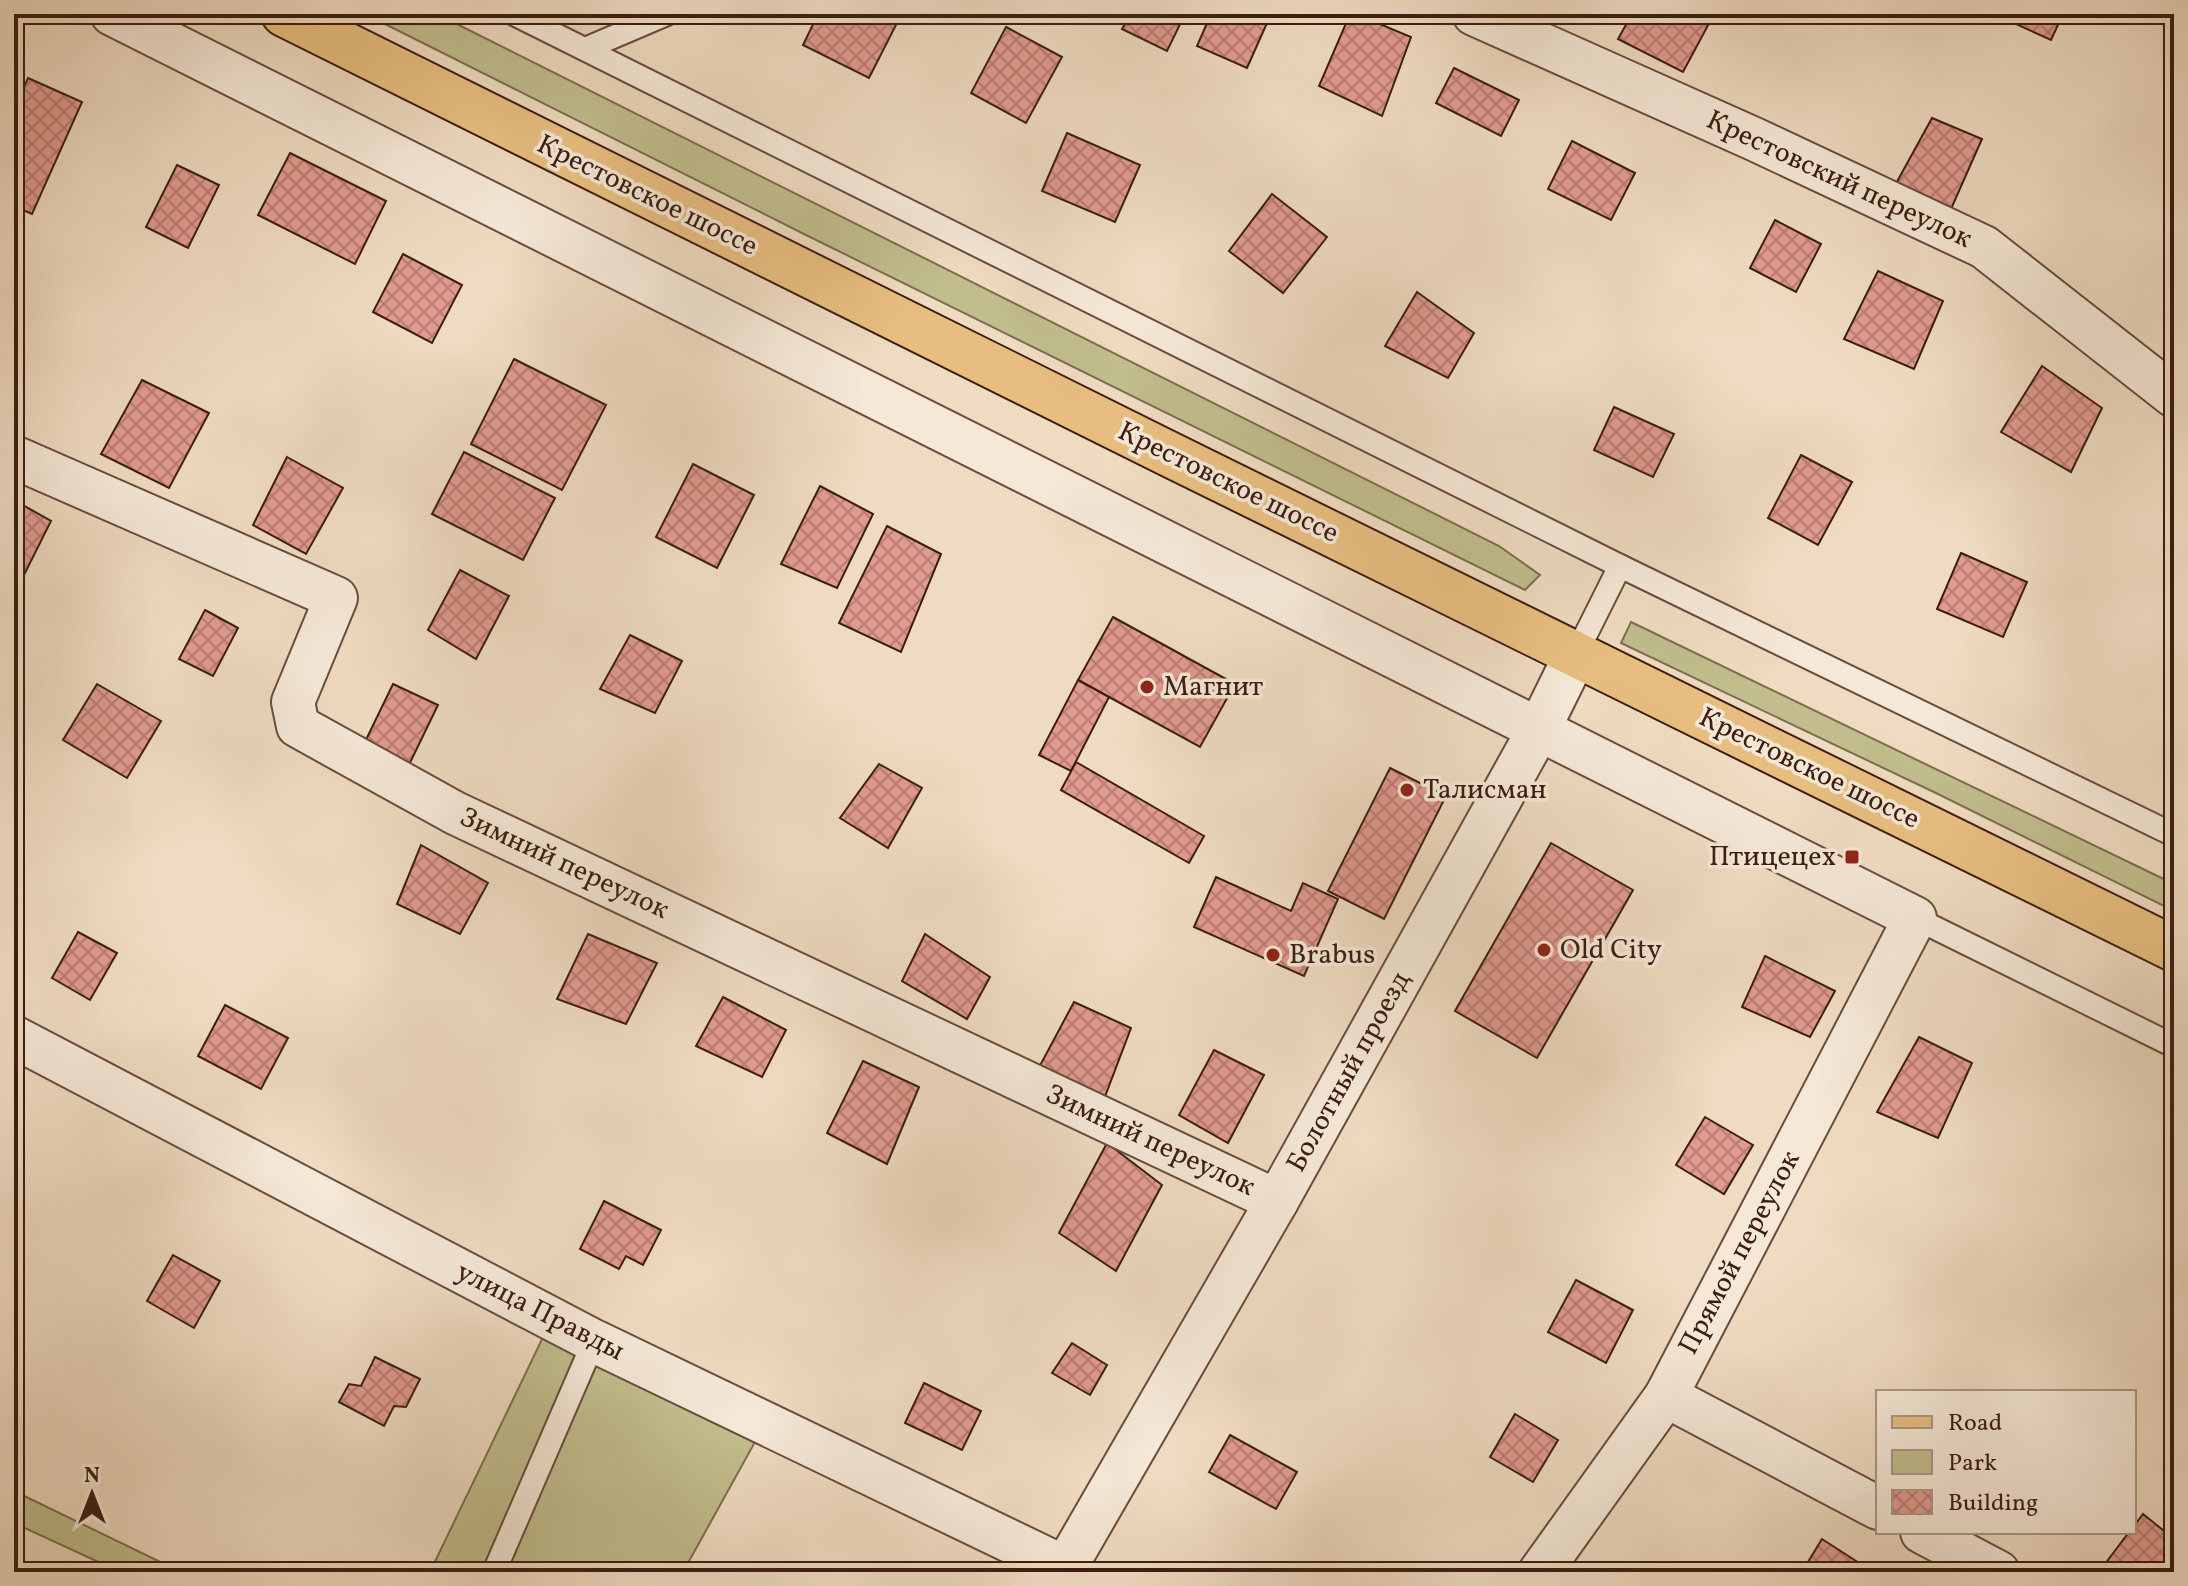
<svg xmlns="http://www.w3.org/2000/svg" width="2188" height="1586" viewBox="0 0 2188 1586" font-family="Vollkorn,serif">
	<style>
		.green { fill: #c1bd8d; stroke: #7e6d4f; stroke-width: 2 }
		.building { fill: url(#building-cross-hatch); stroke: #3c1d11; stroke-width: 2 }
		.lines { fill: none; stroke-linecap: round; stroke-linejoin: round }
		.service-casing { stroke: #694c3d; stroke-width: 26 }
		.minor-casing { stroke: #694c3d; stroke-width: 46 }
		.primary-casing { stroke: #3c1d11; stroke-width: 48 }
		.service { stroke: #f5e8d7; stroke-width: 22 }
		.minor { stroke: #f5e8d7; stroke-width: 42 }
		.primary { stroke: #e8be80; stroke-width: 44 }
		.poi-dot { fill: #8f2418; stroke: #f5e8d7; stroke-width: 3 }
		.labels { text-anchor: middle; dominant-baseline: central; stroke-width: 7; stroke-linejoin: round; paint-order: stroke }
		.street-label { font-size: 28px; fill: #3c1d11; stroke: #f5e8d7 }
		.poi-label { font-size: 28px; fill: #3c1d11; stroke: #f5e8d7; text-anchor: start }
	</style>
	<defs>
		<pattern id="building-cross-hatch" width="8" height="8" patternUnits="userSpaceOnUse" patternTransform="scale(2)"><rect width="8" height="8" fill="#e19a8f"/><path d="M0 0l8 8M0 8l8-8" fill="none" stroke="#b87d73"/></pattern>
	</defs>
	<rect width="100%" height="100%" fill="#efdbc1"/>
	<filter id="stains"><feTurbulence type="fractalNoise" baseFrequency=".0025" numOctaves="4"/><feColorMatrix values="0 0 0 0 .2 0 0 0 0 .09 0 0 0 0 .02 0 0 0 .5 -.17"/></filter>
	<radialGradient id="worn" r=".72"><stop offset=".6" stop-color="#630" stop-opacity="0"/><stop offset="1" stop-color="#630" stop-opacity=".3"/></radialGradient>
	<g class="green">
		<polygon points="365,14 437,14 1499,546 1540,575 1525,590 806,235"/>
		<polygon points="1631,622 2174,884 2174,911 1938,794 1621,643"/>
		<polygon points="544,1335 618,1370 755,1442 683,1572 430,1572"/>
		<polygon points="14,1491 181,1572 120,1572 14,1523"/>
	</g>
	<g class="building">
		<polygon points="818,14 888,14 899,19 869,78 803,45"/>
		<polygon points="1130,14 1185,14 1167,51 1122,29"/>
		<polygon points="1211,14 1271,14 1247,68 1197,46"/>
		<polygon points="1350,14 1356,14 1411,37 1382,116 1319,86"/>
		<polygon points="1548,14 1577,14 1573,23"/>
		<polygon points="1632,14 1714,14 1683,72 1618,39"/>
		<polygon points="1994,14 2063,14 2051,40"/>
		<polygon points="1006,27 1062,57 1026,123 971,93"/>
		<polygon points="1454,68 1519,100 1501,136 1436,103"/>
		<polygon points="28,78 82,102 32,214 14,206 14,109"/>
		<polygon points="1932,118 1982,139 1951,209 1893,189"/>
		<polygon points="1067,133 1140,165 1115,222 1042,191"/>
		<polygon points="1572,141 1635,173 1611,220 1548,189"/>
		<polygon points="290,153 386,201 355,264 258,215"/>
		<polygon points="177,165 219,185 188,248 146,227"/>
		<polygon points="1272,194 1327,237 1283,293 1229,251"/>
		<polygon points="1775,220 1821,244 1796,292 1750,268"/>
		<polygon points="403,254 462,285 432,343 373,312"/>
		<polygon points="1878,271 1943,301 1914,369 1844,339"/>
		<polygon points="1417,292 1474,333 1448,378 1385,346"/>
		<polygon points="514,359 606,405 562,490 471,444"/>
		<polygon points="2042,366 2102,408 2071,472 2001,432"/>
		<polygon points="142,380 209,413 169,488 101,454"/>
		<polygon points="1614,407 1674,434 1653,477 1594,450"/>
		<polygon points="464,452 555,498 523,560 432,514"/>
		<polygon points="1801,455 1852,482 1818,545 1768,518"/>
		<polygon points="287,457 343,488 306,554 253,525"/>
		<polygon points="693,464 754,495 717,568 656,537"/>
		<polygon points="820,486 873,514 837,588 781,564"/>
		<polygon points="14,500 51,521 14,595"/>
		<polygon points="887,526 941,554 901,652 839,623"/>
		<polygon points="1961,553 2027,582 2003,637 1937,609"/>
		<polygon points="460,570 509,596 476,659 428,630"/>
		<polygon points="205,610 238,628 213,676 179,659"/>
		<polygon points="1113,617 1235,684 1200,747 1078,680"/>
		<polygon points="630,635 682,661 655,713 600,689"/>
		<polygon points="1078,680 1109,697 1071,771 1039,755"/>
		<polygon points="97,684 161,721 127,778 63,740"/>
		<polygon points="393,684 438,705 406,771 361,750"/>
		<polygon points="1076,762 1204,836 1189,863 1061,790"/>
		<polygon points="879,764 922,788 888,848 840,818"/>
		<polygon points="1390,768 1446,796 1384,919 1328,891"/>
		<polygon points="1551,843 1633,890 1537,1058 1455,1011"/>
		<polygon points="421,845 488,883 460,934 397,904"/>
		<polygon points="1216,877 1291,911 1303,883 1338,899 1304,976 1194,927"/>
		<polygon points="78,932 117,953 90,1000 52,978"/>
		<polygon points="588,934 657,963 626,1024 557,999"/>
		<polygon points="925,934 990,977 967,1019 902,981"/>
		<polygon points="1765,956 1835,991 1810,1037 1742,1007"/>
		<polygon points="723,997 786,1030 762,1077 696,1046"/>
		<polygon points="1074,1002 1131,1028 1101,1107 1036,1073"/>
		<polygon points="225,1005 288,1038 261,1089 198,1056"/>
		<polygon points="1919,1037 1972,1063 1938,1138 1877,1112"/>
		<polygon points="1214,1050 1264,1075 1228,1143 1179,1115"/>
		<polygon points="863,1061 919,1087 887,1164 827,1133"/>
		<polygon points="1705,1117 1753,1145 1724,1194 1676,1165"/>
		<polygon points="1107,1143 1162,1185 1116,1271 1059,1233"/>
		<polygon points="604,1201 661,1230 643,1265 626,1256 619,1269 580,1249"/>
		<polygon points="173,1255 220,1281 194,1328 147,1301"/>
		<polygon points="1576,1280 1633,1310 1606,1363 1548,1332"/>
		<polygon points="1072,1343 1107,1365 1090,1395 1052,1373"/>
		<polygon points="375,1357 420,1379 406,1407 394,1406 384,1426 339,1402 349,1384 361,1386"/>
		<polygon points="924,1383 981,1411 962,1450 905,1423"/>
		<polygon points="1515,1414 1558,1440 1533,1482 1490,1457"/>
		<polygon points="1230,1435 1297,1472 1276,1509 1209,1472"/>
		<polygon points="2143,1514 2174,1539 2174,1572 2099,1572 2129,1532 2134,1532 2134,1526"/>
		<polygon points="1822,1539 1873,1572 1802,1572"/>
		<polygon points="1390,1565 1403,1572 1385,1572"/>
	</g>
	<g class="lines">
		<defs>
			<g id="service">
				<polyline points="514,14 1620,566 2174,835"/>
				<polyline points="585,49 667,14"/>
				<polyline points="1576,654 1620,566"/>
				<polyline points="1915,918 2174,1046"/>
				<polyline points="494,1572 594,1341"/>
			</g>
			<g id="minor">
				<polyline points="112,14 1915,918 1666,1396 1540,1572"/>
				<polyline points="1474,14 1754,139 1984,247 2174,396"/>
				<polyline points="14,457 336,598 293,702 298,726 455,813 1277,1201"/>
				<polyline points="14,1037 594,1341 1074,1572"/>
				<polyline points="1666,1396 1878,1508"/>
				<polyline points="1922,1532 1998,1572"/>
				<polyline points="1065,1568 1277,1201 1538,731 1576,654"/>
			</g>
			<polyline id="primary" points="284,14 1173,456 2174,949"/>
		</defs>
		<use href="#service" class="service-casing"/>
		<use href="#minor" class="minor-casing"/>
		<use href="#primary" class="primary-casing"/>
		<use href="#service" class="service"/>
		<use href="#minor" class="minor"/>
		<use href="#primary" class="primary"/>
	</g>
	<g class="poi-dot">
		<circle cx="1147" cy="687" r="8"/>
		<circle cx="1407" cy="790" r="8"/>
		<rect x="1844" y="849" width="16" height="16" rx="4"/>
		<circle cx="1544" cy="950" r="8"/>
		<circle cx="1273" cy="955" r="8"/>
	</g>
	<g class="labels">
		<g class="street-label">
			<text transform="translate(1839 180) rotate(25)">Крестовский переулок</text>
			<text transform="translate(647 196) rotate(26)">Крестовское шоссе</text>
			<text transform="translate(1228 483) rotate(26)">Крестовское шоссе</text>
			<text transform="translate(1809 769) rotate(26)">Крестовское шоссе</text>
			<text transform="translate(564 864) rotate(25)">Зимний переулок</text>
			<text transform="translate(1349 1072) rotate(-61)">Болотный проезд</text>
			<text transform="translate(1150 1141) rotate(25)">Зимний переулок</text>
			<text transform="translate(1740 1253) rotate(-62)">Прямой переулок</text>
			<text transform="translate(540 1312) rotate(27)">улица Правды</text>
		</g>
		<g class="poi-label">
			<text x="1163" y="687">Магнит</text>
			<text x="1423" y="790">Талисман</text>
			<text x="1836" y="857" text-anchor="end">Птицецех</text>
			<text x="1560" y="950">Old City</text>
			<text x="1289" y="955">Brabus</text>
		</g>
	</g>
	<rect width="2188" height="1586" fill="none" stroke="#efdbc1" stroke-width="48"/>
	<rect x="16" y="16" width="2156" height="1554" fill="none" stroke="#3c1d11" stroke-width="4"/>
	<rect x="24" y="24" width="2140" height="1538" fill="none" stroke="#3c1d11" stroke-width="2"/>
	<rect x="1876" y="1390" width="260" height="144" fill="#f5e8d7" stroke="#ab9788" stroke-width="2"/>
	<rect x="1892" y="1416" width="40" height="12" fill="#e8be80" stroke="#ab9788" stroke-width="2"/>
	<text x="1948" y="1430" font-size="24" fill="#3c1d11">Road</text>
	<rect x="1892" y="1450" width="40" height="24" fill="#c1bd8d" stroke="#ab9788" stroke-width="2"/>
	<text x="1948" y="1470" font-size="24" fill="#3c1d11">Park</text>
	<rect x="1892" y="1490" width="40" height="24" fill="url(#building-cross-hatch)" stroke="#ab9788" stroke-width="2"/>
	<text x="1948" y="1510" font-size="24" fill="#3c1d11">Building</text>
	<g transform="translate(92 1494)" stroke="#f5e8d7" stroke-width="6" paint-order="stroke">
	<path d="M0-6L14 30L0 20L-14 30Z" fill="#3c1d11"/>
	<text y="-12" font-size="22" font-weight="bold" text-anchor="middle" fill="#3c1d11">N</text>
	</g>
	<rect width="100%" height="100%" filter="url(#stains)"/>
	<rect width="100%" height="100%" fill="url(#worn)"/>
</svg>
